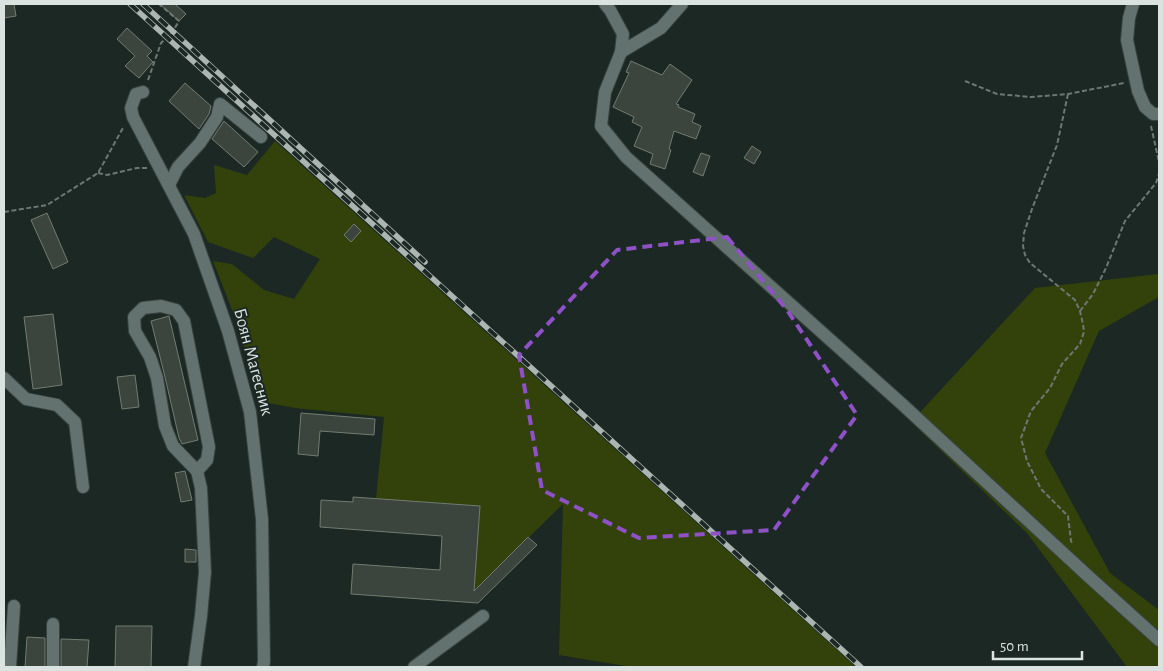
<svg xmlns="http://www.w3.org/2000/svg" width="1163" height="671" viewBox="0 0 1163 671" font-family="'Alegreya Sans',sans-serif">
	<style>
		.green { fill: #33420b }
		.building { fill: #3b453d; stroke: #717c72 }
		.lines { fill: none; stroke-linecap: round; stroke-linejoin: round }
		.minor-casing { stroke: #384340; stroke-width: 14 }
		.path { stroke: #6c7874; stroke-width: 2; stroke-dasharray: 5 2.5; stroke-linecap: butt }
		.minor { stroke: #63726e; stroke-width: 12 }
		.rail-casing { stroke: #abb5b2; stroke-width: 5.5 }
		.rail { stroke: #1b2824; stroke-width: 4; stroke-dasharray: 11; stroke-linecap: butt }
		.marked { fill: none; stroke: #8e51c6; stroke-width: 4; stroke-dasharray: 10 6; stroke-linejoin: round }
		.labels { text-anchor: middle; dominant-baseline: central; stroke-width: 4; stroke-linejoin: round; paint-order: stroke }
		.street-label { font-size: 18px; fill: #dae3e0; stroke: #1b2824 }
	</style>
	<rect width="100%" height="100%" fill="#1b2824"/>
	<g class="green">
		<polygon points="275,141 856,667 632,667 559,655 563,504 474,591 480,506 376,499 384,417 295,408 258,401 240,330 213,261 232,264 264,290 294,299 320,259 274,237 253,258 208,242 184,195 205,198 216,193 214,165 247,175"/>
		<polygon points="1159,274 1159,297 1099,331 1045,453 1110,573 1159,610 1159,667 1127,667 1027,533 911,422 1035,288"/>
	</g>
	<g class="building">
		<polygon points="4,4 14,4 16,16 4,18"/>
		<polygon points="160,4 175,4 186,14 179,21"/>
		<polygon points="127,28 152,51 147,56 153,62 139,78 125,66 135,56 117,39"/>
		<polygon points="631,61 662,75 670,64 692,80 676,104 679,105 678,107 695,114 692,122 701,126 696,139 674,131 669,149 671,150 665,169 650,164 653,154 634,146 642,127 632,122 634,117 613,107 629,73 626,72"/>
		<polygon points="185,83 211,106 209,114 199,129 169,101"/>
		<polygon points="224,121 258,152 244,167 212,139"/>
		<polygon points="752,146 761,152 754,164 744,158"/>
		<polygon points="701,153 710,156 703,176 693,172"/>
		<polygon points="47,213 68,262 53,269 31,220"/>
		<polygon points="354,224 361,231 351,242 344,235"/>
		<polygon points="53,314 62,385 33,389 24,317"/>
		<polygon points="169,316 198,440 182,444 179,438 165,377 151,321"/>
		<polygon points="135,375 139,407 122,409 117,377"/>
		<polygon points="301,413 375,419 374,435 320,431 318,456 298,454"/>
		<polygon points="185,471 192,500 181,502 175,473"/>
		<polygon points="353,497 480,506 474,591 528,537 537,545 478,603 351,594 353,564 440,570 442,536 320,527 321,500 353,502"/>
		<polygon points="185,549 196,550 196,562 185,562"/>
		<polygon points="116,626 152,626 151,667 115,667"/>
		<polygon points="27,637 45,638 45,667 25,667"/>
		<polygon points="61,639 89,640 87,667 61,667"/>
	</g>
	<g class="lines">
		<defs>
			<g id="minor">
				<polyline points="605,4 610,10 623,34 621,52 605,92 601,126 626,157 903,405 1088,576 1159,640"/>
				<polyline points="1133,4 1129,18 1127,40 1138,91 1145,107 1153,114 1159,114"/>
				<polyline points="621,52 661,28 682,4"/>
				<polyline points="143,92 136,94 131,108 133,117 194,234 228,331 250,412 262,519 264,661 263,667"/>
				<polyline points="169,185 178,167 200,143 217,117 220,104 261,137"/>
				<polyline points="4,378 26,399 57,405 75,422 83,487"/>
				<polyline points="10,667 14,606"/>
				<polyline points="53,667 53,624"/>
				<polyline points="194,667 201,616 205,572 201,488 197,471 173,446 165,426 157,378 150,357 135,331 134,317 143,308 161,306 176,310 184,321 209,447 207,460 197,471"/>
				<polyline points="414,667 483,616"/>
			</g>
		</defs>
		<use href="#minor" class="minor-casing"/>
		<g class="path">
			<polyline points="148,80 161,43 173,31 179,21 159,4"/>
			<polyline points="965,81 997,94 1031,97 1068,94 1124,83"/>
			<polyline points="1068,94 1057,145 1032,209 1024,233 1023,246 1025,255 1030,263 1075,300 1080,311 1083,324 1084,332 1080,344 1062,364 1050,388 1031,411 1021,438 1027,461 1041,489 1068,516 1071,541 1073,545"/>
			<polyline points="1151,126 1159,162"/>
			<polyline points="98,173 107,175 137,168 147,168"/>
			<polyline points="4,212 47,205 98,173 124,126"/>
			<polyline points="1080,311 1093,294 1106,268 1125,221 1156,183 1159,174"/>
		</g>
		<use href="#minor" class="minor"/>
		<defs>
			<g id="rail">
				<polyline points="130,4 861,667"/>
				<polyline points="143,4 425,262"/>
			</g>
		</defs>
		<use href="#rail" class="rail-casing"/>
		<use href="#rail" class="rail"/>
	</g>
	<path class="marked" d="M727,237L787,310L857,415L774,530L639,538L542,490L519,355L617,250Z"/>
	<g class="labels">
		<g class="street-label">
			<text transform="translate(253 362) rotate(75)">Боян Магесник</text>
		</g>
	</g>
	<rect width="1163" height="671" fill="none" stroke="#dae3e0" stroke-width="10"/>
	<path d="M993 651v8h89v-8" fill="none" stroke="#dae3e0" stroke-width="2.5"/>
	<text x="1000" y="651" font-size="15" fill="#dae3e0" stroke="#1b2824" stroke-width="4" paint-order="stroke">50 m</text>
</svg>
